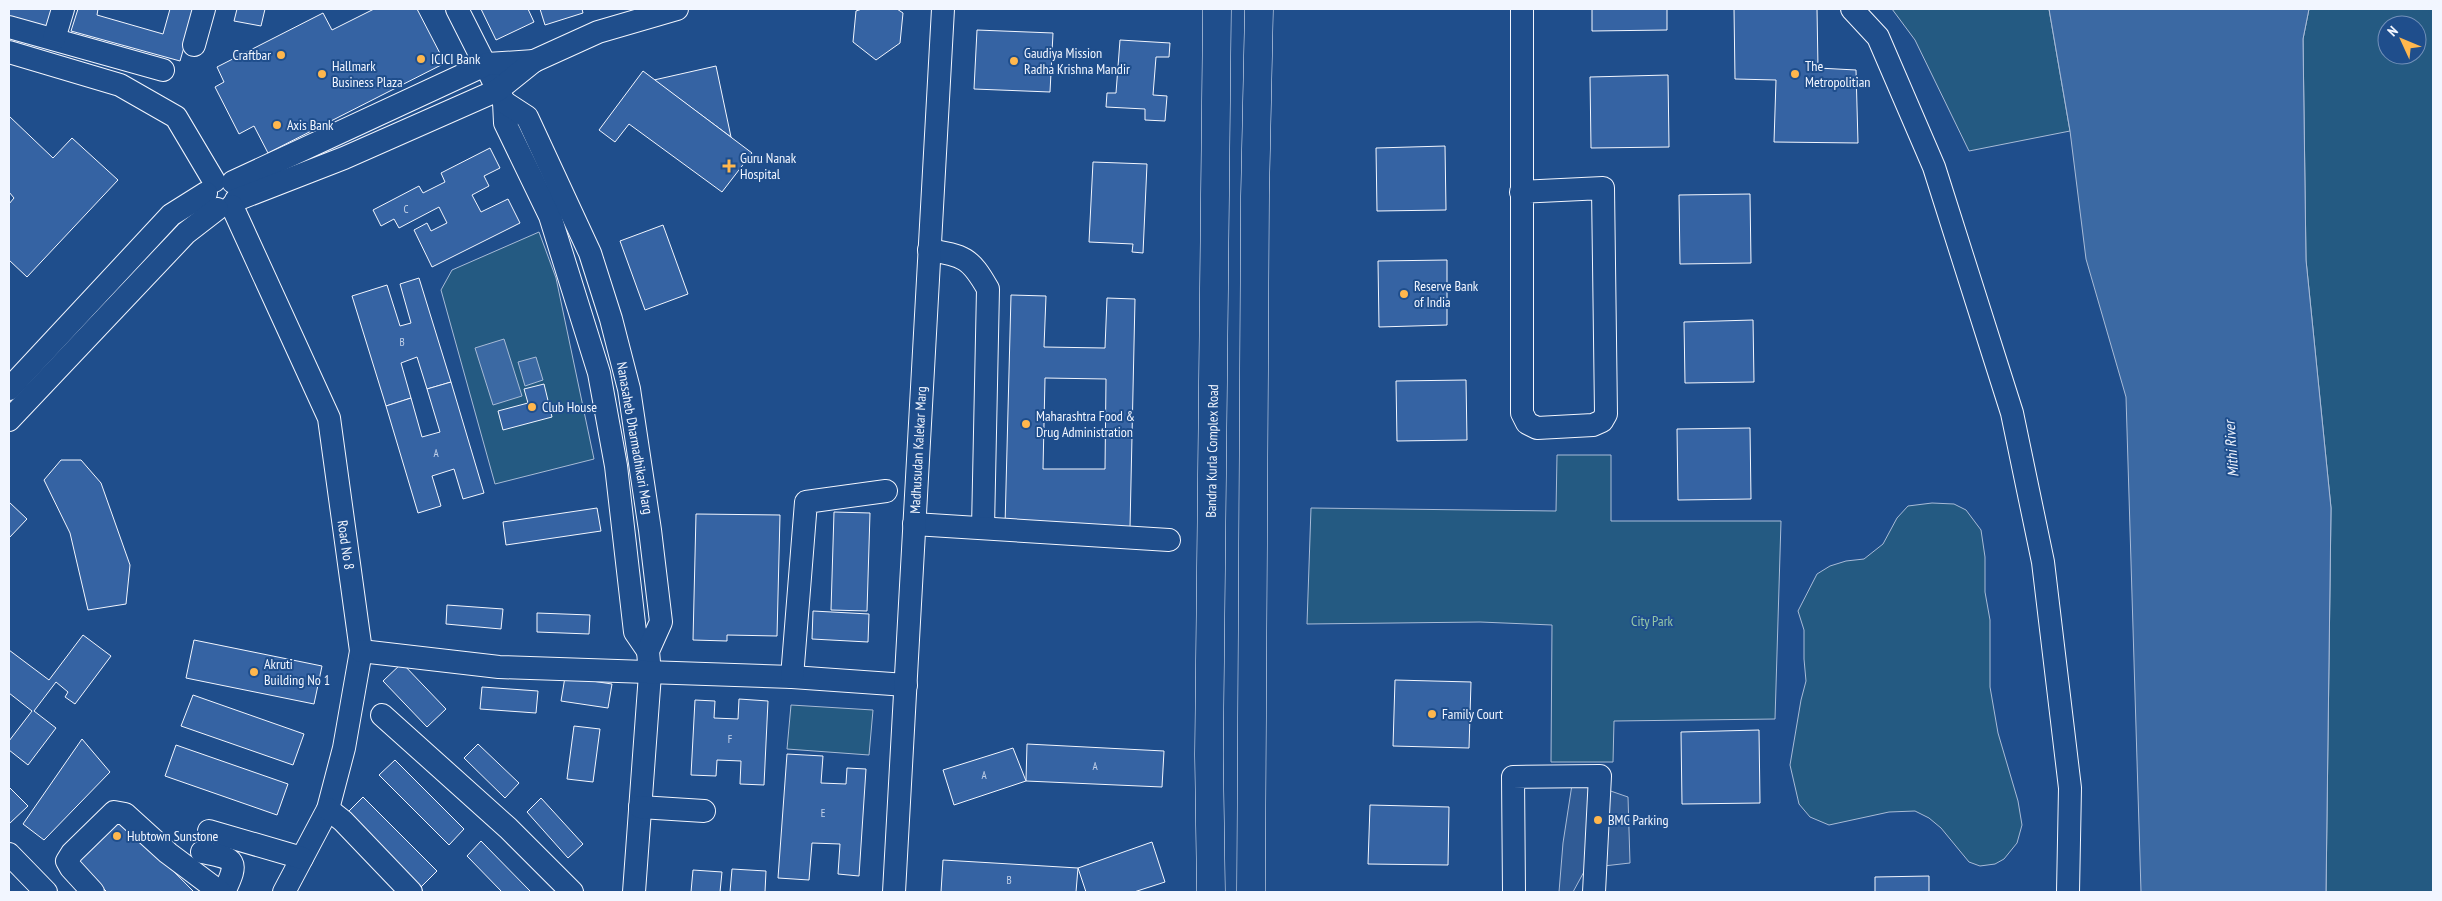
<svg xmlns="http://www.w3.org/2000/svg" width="2442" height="901" viewBox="0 0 2442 901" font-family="'PT Sans Narrow',sans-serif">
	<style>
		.green { fill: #245a82; stroke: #a8bbd7; fill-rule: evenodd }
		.parking { fill: #305b95; stroke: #a8bbd7 }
		.water { fill: #3b69a3; stroke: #a8bbd7 }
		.building { fill: #3563a3; stroke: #f2f6ff; fill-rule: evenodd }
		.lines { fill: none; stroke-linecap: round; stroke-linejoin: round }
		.minor-casing { stroke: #f2f6ff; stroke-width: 24 }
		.major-casing { stroke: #f2f6ff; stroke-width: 29 }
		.minor { stroke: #1f4e8c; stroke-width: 22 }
		.major { stroke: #1f4e8c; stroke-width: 28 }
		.poi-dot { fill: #ffb74d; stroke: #1f4e8c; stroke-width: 2 }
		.labels { text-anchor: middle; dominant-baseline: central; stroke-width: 4; stroke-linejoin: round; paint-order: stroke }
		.number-label { font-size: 11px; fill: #c3d1e8 }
		.poi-label { font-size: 14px; fill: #f2f6ff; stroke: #1f4e8c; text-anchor: start }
		.street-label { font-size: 14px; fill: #f2f6ff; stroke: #1f4e8c }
		.park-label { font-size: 14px; fill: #97c8a6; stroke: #1f4e8c }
		.water-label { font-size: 15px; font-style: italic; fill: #f2f6ff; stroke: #1f4e8c }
	</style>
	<rect width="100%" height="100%" fill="#1f4e8c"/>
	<g class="green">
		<polygon points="1892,9 2049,9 2070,131 1969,151 1915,40"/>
		<path d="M2309,9H2433V892H2326L2331,508L2306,260L2303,39ZM2387,25H2417V55H2387Z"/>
		<polygon points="539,232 556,278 594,459 495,484 441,290 452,270"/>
		<polygon points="1557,455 1611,455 1611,521 1781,521 1775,719 1614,721 1613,762 1551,762 1552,625 1480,622 1307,624 1311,508 1556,511"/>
		<polygon points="1932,503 1954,504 1966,510 1981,530 1985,557 1985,592 1990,620 1990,687 1998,733 2018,801 2022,825 2017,843 2004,859 1995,864 1980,866 1969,862 1941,828 1929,818 1915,811 1889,812 1829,825 1810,817 1799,804 1790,765 1801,700 1806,681 1804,659 1804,630 1798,611 1817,574 1830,566 1846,561 1864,559 1883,544 1897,518 1908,506"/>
		<polygon points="791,705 873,710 869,755 787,749"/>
	</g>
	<polygon class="parking" points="1573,778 1628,797 1630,863 1586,868 1573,892 1559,892 1563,843"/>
	<g class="water">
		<polygon points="2049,9 2309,9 2303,39 2306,260 2331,508 2326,892 2141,892 2126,397 2086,259 2070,131"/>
		<polygon points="504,339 522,396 493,405 475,348"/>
		<polygon points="536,357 543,380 525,386 518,362"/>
	</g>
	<g class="building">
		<polygon points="9,9 53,9 46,32 9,21"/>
		<polygon points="78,9 98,9 97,15 163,34 170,9 195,9 180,61 71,31"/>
		<polygon points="237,9 265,9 261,26 234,21"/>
		<polygon points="374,9 417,9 445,63 268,153 254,126 239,134 215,87 224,82 217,67 323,13 332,30"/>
		<polygon points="481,9 528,9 534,22 496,40"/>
		<polygon points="540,9 582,9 583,13 545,25"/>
		<polygon points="862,9 897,9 903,13 900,43 876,60 853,42 856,11"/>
		<polygon points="1592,9 1667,9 1667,30 1592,31"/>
		<polygon points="1734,9 1817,9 1818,68 1856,70 1858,143 1774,142 1776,80 1735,79"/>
		<polygon points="977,30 1053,33 1050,92 974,89"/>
		<polygon points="1120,40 1170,43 1169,57 1156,57 1153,95 1167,96 1165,121 1145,120 1145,109 1106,107 1107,93 1116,93"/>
		<polygon points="716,66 731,137 654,80"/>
		<polygon points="643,71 752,153 722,192 629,124 615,142 599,130"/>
		<polygon points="1668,75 1669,147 1591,148 1590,77"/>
		<polygon points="9,116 53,158 72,138 118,180 27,277 9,260 9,204 14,198 9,192"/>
		<polygon points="1445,146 1446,210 1377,211 1376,148"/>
		<polygon points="490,148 500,168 484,176 489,186 472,195 481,212 508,199 520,223 432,267 414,230 427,223 431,231 447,223 439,207 399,228 394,219 381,226 373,210 419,186 423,193 445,182 441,173"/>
		<polygon points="1093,162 1147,164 1143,253 1132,252 1133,244 1089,242"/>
		<polygon points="1750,194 1751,263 1680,264 1679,195"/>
		<polygon points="663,225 688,294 645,310 620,241"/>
		<polygon points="1447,260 1447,325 1379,327 1378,261"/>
		<polygon points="419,278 451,382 427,389 417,357 401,363 411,398 386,406 352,296 387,285 400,326 411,323 400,284"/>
		<path d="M1011,295L1046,296L1044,347L1105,348L1107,298L1135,299L1130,528L1005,526ZM1045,378L1106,379L1105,469H1043Z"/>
		<polygon points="1753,320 1754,382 1685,383 1684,322"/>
		<polygon points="1466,380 1467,440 1397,441 1396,381"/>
		<polygon points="451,382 484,493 463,499 454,469 432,476 441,506 418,513 386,406 411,398 422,437 440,432 427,389"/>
		<polygon points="544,384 552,417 503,430 498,411 528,403 524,389"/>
		<polygon points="1750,428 1751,499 1678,500 1677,429"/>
		<polygon points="61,460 81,460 101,483 130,565 126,604 88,610 70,533 44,480"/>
		<polygon points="9,502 27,519 9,538"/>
		<polygon points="597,508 601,531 506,545 503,522"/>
		<polygon points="834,512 870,513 867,611 831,610"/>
		<polygon points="696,514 780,515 777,636 727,635 727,641 693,640"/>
		<polygon points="447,605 503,609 501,629 446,624"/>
		<polygon points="813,611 869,614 868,642 812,639"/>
		<polygon points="537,613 590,615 589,634 537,632"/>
		<polygon points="83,635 111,656 75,704 65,697 68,692 56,682 34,711 56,728 28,765 9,750 9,741 32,711 9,693 9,650 49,680"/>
		<polygon points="194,640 322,666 314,704 186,678"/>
		<polygon points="402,663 446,709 427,727 383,681"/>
		<polygon points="565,677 612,684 608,708 561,701"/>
		<polygon points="1395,680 1471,682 1469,748 1393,746"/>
		<polygon points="482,687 538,691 536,713 480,709"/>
		<polygon points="193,695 304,734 293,765 181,726"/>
		<polygon points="739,699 768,701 764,785 740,784 741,761 717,760 716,776 691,775 695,700 715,701 714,718 738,719"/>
		<polygon points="574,726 600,729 593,782 567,779"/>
		<polygon points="1759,730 1760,803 1682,804 1681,732"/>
		<polygon points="82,739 110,772 44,840 23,824"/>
		<polygon points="478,744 519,783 505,798 464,758"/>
		<polygon points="1027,744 1164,751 1162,787 1026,781"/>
		<polygon points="176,745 288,784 277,815 165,776"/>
		<polygon points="1013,748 1026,781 954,805 943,770"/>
		<polygon points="787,754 823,756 821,783 846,784 847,768 866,769 859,876 838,874 840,844 812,843 809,880 778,878"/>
		<polygon points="395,760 464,829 449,845 379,775"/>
		<polygon points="9,787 28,806 9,824"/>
		<polygon points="363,797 437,871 420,888 346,814"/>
		<polygon points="541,798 583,844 568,858 527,812"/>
		<polygon points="1370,805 1449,807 1448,865 1368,864"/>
		<polygon points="117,814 194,892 107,892 73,858"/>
		<polygon points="481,841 531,892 502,892 467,856"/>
		<polygon points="1152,842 1165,882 1134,892 1086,892 1078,868"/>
		<polygon points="943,860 1078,868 1076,892 941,892"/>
		<polygon points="732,869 766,871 765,892 730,892"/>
		<polygon points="693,870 722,872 720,892 691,892"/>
		<polygon points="1929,876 1929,892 1875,892 1875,877"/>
	</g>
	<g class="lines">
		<defs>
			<g id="minor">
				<polyline points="457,9 504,102 505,123 550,216 599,373 616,466 635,632 648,651"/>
				<polyline points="1852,9 1878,37 1934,167 2012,413 2043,562 2070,788 2068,892"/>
				<polyline points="9,27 163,70"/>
				<polyline points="54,39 63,9"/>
				<polyline points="194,45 204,9"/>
				<polyline points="9,52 120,85 176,117 214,181"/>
				<polyline points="504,102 527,117 590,253 611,319 629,389 650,530 661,622 648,651 650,674 634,892"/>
				<polyline points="233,182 487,64 534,61"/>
				<polyline points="1521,192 1603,188 1606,414 1602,421 1593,425 1537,428 1527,423 1522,413 1522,9"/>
				<polyline points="236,200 344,158 498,90 534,61 598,32 677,9"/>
				<polyline points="232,206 329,418 361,651 344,748 328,809 284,892"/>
				<path d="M929,250C964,256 970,257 988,289L983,528"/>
				<polyline points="9,389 171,215 206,193"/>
				<polyline points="9,420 186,233 217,209"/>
				<polyline points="914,524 1169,540"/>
				<polyline points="361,651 499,667 792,677 906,685"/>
				<polyline points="792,677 806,502 886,491"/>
				<polyline points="382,715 508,828 572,892"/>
				<polyline points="640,807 704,811"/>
				<polyline points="328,809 343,821 411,892"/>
				<polyline points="209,831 302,858"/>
				<path d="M202,852C235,859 240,859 224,892"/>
				<polyline points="9,854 46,892"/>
				<polyline points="93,892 71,868 67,861 72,853 114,812 125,814 168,853 220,892"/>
				<polyline points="894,892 943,9"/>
				<polyline points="1514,892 1513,777 1600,776 1594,892"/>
			</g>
			<g id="major">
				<polyline points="1211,892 1209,755 1217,9"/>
				<polyline points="1251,892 1255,196 1259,9"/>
			</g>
		</defs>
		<use href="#minor" class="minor-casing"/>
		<use href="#major" class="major-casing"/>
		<use href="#minor" class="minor"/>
		<use href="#major" class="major"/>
	</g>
	<g class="poi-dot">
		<circle cx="281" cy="55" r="5"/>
		<circle cx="421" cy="59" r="5"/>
		<circle cx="1014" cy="61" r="5"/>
		<circle cx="322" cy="74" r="5"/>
		<circle cx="1795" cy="74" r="5"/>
		<circle cx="277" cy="125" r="5"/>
		<path d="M726.5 158.5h5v5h5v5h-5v5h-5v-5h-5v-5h5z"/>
		<circle cx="1404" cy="294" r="5"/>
		<circle cx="532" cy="407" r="5"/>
		<circle cx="1026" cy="424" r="5"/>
		<circle cx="254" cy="672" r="5"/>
		<circle cx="1432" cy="714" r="5"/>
		<circle cx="1598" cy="820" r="5"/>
		<circle cx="117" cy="836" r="5"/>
	</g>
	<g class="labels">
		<g class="number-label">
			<text x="406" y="209">C</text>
			<text x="402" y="342">B</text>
			<text x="436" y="453">A</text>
			<text x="730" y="739">F</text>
			<text x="1095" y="766">A</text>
			<text x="984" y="775">A</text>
			<text x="823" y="813">E</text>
			<text x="1009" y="880">B</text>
		</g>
		<g class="poi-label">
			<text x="1024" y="53">Gaudiya Mission<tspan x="1024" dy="16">Radha Krishna Mandir</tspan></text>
			<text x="271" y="55" text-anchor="end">Craftbar</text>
			<text x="431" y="59">ICICI Bank</text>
			<text x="332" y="66">Hallmark<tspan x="332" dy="16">Business Plaza</tspan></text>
			<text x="1805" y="66">The<tspan x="1805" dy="16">Metropolitian</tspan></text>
			<text x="287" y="125">Axis Bank</text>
			<text x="740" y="158">Guru Nanak<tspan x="740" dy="16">Hospital</tspan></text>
			<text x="1414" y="286">Reserve Bank<tspan x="1414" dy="16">of India</tspan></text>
			<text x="542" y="407">Club House</text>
			<text x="1036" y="416">Maharashtra Food &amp;<tspan x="1036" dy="16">Drug Administration</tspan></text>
			<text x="264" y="664">Akruti<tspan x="264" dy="16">Building No 1</tspan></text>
			<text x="1442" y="714">Family Court</text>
			<text x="1608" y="820">BMC Parking</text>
			<text x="127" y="836">Hubtown Sunstone</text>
		</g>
		<g class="street-label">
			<text transform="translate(635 438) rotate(80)">Nanasaheb Dharmadhikari Marg</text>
			<text transform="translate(918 450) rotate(-87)">Madhusudan Kalekar Marg</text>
			<text transform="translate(1212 451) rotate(-89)">Bandra Kurla Complex Road</text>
			<text transform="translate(346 545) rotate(82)">Road No 8</text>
		</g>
		<g class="park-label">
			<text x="1652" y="621">City Park</text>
		</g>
		<g class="water-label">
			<text transform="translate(2231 449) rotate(-94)">Mithi River</text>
		</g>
	</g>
	<rect width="2442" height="901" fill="none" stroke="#f2f6ff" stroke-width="20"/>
	<g transform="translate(2402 40) rotate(314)"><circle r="24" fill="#1f4e8c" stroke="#7391ba"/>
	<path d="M0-4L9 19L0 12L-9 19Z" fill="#ffb74d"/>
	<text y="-8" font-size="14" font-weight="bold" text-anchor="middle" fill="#f2f6ff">N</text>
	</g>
</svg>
